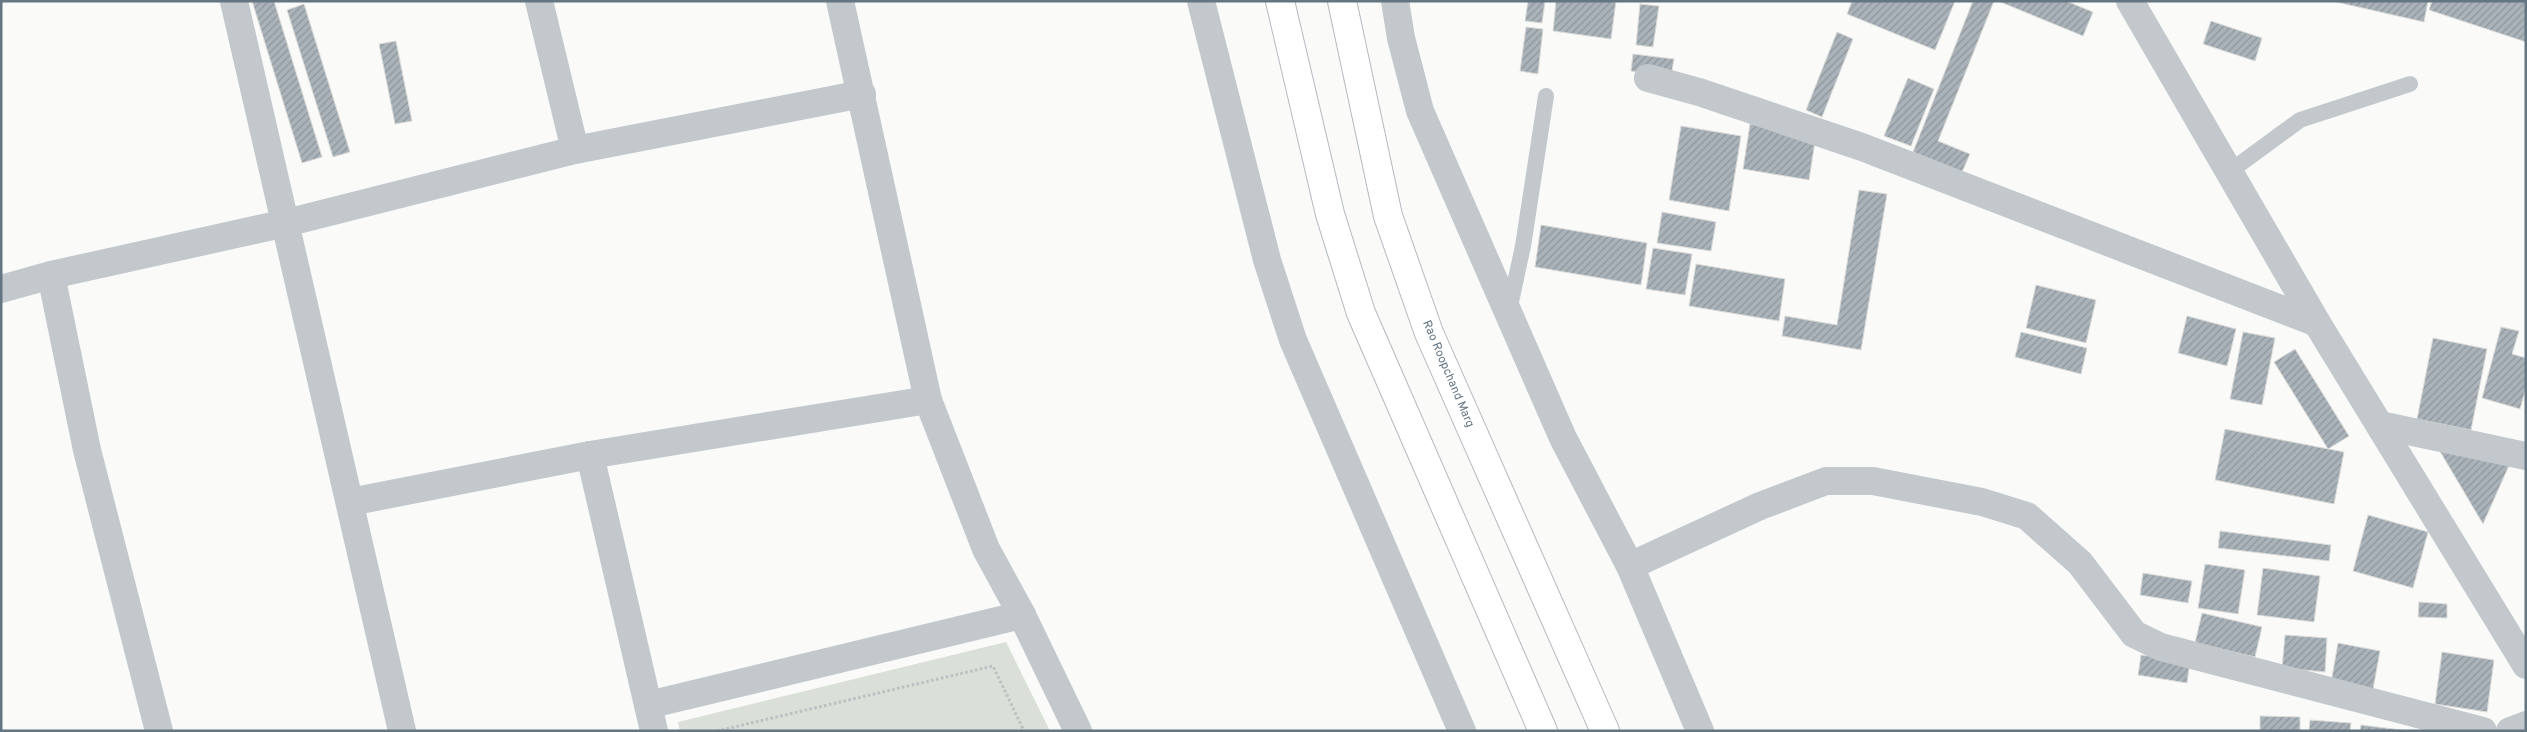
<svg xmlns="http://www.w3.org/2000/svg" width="2527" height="732" viewBox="0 0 2527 732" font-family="Overpass,sans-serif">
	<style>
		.park { fill: #dadfd7 }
		.building { fill: url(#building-hatch); stroke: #dcdcda }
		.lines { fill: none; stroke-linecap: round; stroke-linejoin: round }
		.secondary-casing { stroke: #b3babf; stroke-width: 30 }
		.path { stroke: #bbbfc2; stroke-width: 3; stroke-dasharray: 2.5 2.5; stroke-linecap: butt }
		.lane { stroke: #c3c8cc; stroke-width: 16 }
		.street { stroke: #c3c8cc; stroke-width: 28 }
		.secondary { stroke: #fff; stroke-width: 28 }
		.labels { text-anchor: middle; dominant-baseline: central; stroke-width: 5; stroke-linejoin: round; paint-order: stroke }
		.street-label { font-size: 12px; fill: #657683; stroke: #fff }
	</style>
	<defs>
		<pattern id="building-hatch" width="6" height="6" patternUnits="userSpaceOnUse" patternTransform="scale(1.25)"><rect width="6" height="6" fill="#aab3b9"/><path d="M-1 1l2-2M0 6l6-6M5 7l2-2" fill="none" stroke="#8e969c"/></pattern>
	</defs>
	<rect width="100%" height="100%" fill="#fafaf8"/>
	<polygon class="park" points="1006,642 1050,731 680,731 678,722"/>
	<g class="building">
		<polygon points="252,1 274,1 322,157 302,163"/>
		<polygon points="1528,1 1545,1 1542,23 1525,21"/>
		<polygon points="1556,1 1616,1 1611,39 1553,31"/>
		<polygon points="1852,1 1955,1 1935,50 1847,14"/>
		<polygon points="1973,1 1994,1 1938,141 1970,154 1962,172 1913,152"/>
		<polygon points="1998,1 2066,1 2093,12 2083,36"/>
		<polygon points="2332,1 2428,1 2424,22"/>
		<polygon points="2432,1 2526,1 2526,42 2429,10"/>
		<polygon points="304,4 350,152 333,157 287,10"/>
		<polygon points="1640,4 1659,6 1653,47 1636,45"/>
		<polygon points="2211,21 2262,38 2255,61 2203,44"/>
		<polygon points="1526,27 1543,29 1538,74 1520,71"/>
		<polygon points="1837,32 1853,39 1822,117 1806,110"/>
		<polygon points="396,41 412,121 395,124 379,44"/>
		<polygon points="1633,54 1674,59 1671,76 1631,71"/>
		<polygon points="1908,78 1934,89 1911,146 1884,136"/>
		<polygon points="1750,124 1816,135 1809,180 1743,169"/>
		<polygon points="1681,126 1741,136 1729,211 1669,200"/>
		<polygon points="1859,190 1887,194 1861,350 1782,336 1785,316 1837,325"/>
		<polygon points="1662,212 1716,222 1711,251 1657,243"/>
		<polygon points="1541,225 1647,243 1641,285 1535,267"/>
		<polygon points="1653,248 1692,254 1685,295 1646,289"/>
		<polygon points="1696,264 1785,279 1779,321 1689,306"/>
		<polygon points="2036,285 2096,300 2086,343 2026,328"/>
		<polygon points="2187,316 2236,329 2227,366 2178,353"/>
		<polygon points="2501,327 2519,331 2512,354 2526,358 2526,388 2520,409 2482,398"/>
		<polygon points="2021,332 2087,348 2081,374 2015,357"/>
		<polygon points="2243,332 2275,338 2262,405 2230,399"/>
		<polygon points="2433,338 2487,349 2471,430 2417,419"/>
		<polygon points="2295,349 2349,436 2328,449 2274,362"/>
		<polygon points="2225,429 2344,452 2334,504 2215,480"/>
		<polygon points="2438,448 2511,461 2483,524"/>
		<polygon points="2368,515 2428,532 2413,588 2353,571"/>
		<polygon points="2220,531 2331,545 2329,561 2218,548"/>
		<polygon points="2205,564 2245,570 2238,614 2198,608"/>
		<polygon points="2263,568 2320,576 2314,622 2257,615"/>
		<polygon points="2143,573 2192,581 2188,603 2140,595"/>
		<polygon points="2419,602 2447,604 2447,618 2418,617"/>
		<polygon points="2202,613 2262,627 2255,657 2195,643"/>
		<polygon points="2285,635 2327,638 2325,672 2282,668"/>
		<polygon points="2338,643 2380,651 2372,695 2330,688"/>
		<polygon points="2442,652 2494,660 2487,712 2435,704"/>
		<polygon points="2141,655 2190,661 2187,683 2138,675"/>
		<polygon points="2260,716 2300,717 2300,731 2260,731"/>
		<polygon points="2310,720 2351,723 2350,731 2309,731"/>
		<polygon points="2361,725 2410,731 2360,731"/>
	</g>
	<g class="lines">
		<defs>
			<g id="secondary">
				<polyline points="1280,1 1330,214 1361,313 1543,731"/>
				<polyline points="1342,1 1388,216 1429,333 1605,731"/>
			</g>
		</defs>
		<use href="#secondary" class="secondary-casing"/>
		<polyline class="path" points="717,731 993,666 1024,731"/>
		<g class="lane">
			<polyline points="2229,172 2300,120 2410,84"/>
			<polyline points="1509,311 1523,246 1546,96"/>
		</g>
		<g class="street">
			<polyline points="234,1 402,731"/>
			<polyline points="539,1 575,150"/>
			<polyline points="840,1 928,400 986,549 1022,615 1078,731"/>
			<polyline points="1201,1 1267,260 1293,340 1462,731"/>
			<polyline points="1395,1 1401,38 1420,111 1563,438 1630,566 1700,731"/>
			<polyline points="2130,1 2317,323 2526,665"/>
			<polyline points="1648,78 1699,92 1862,147 2317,323"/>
			<polyline points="51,275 87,450 159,731"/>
			<polyline points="1,289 51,275 286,223 575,150 862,94"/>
			<polyline points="2380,425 2526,456"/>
			<polyline points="590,455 654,731"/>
			<polyline points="350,502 590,455 928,400"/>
			<polyline points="1630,566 1760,506 1826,481 1873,481 1982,502 2027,516 2080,563 2134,634 2161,647 2483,731"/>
			<polyline points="648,705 1022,615"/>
			<polyline points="2510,731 2526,725"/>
		</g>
		<use href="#secondary" class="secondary"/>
	</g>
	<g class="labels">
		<g class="street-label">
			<text transform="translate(1448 374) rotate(67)">Rao Roopchand Marg</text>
		</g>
	</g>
	<rect width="2527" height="732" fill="none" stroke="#657683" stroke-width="5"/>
</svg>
